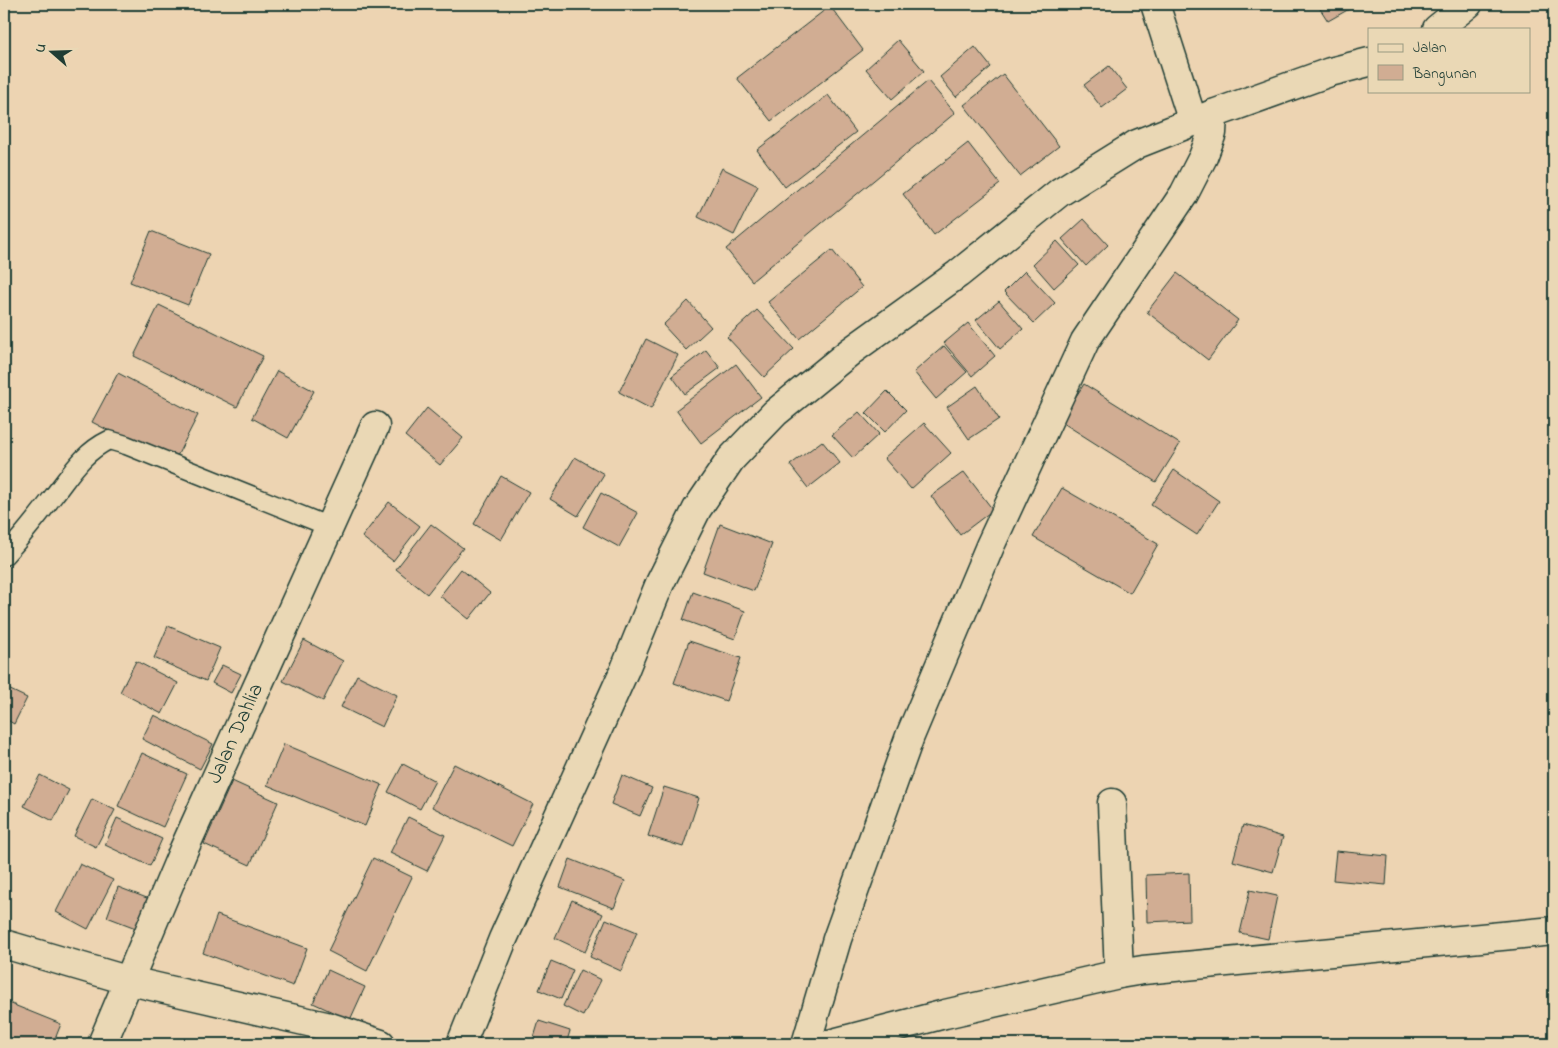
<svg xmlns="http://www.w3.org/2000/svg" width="1558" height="1048" viewBox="0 0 1558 1048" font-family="'Indie Flower',sans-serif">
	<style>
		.building { fill: #d1ad93; stroke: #1f3d34 }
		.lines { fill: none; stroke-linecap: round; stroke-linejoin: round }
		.service-casing { stroke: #1f3d34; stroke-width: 21 }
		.minor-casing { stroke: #1f3d34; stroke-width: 31 }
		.service { stroke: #ead8b5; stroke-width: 18 }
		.minor { stroke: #ead8b5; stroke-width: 28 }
		.labels { text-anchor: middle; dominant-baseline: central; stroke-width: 4.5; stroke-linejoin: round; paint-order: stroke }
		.street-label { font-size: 21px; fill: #1f3d34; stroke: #ead8b5 }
	</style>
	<rect width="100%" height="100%" fill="#edd4b2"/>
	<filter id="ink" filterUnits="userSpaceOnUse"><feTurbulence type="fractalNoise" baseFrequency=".02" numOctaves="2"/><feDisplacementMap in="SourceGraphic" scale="10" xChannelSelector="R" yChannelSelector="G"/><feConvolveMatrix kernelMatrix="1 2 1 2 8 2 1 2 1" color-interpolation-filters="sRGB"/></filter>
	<g filter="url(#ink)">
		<g class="building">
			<polygon points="1317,4 1358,4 1328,21"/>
			<polygon points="830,6 863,50 771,121 737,78"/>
			<polygon points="898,40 924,71 892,99 866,69"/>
			<polygon points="975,47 991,67 956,97 940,77"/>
			<polygon points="1109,66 1127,89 1102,108 1084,85"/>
			<polygon points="1003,74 1059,146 1020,176 964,105"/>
			<polygon points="928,81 955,113 752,281 726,249"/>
			<polygon points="828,95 856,132 785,187 757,150"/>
			<polygon points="968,143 1000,184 934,235 903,194"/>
			<polygon points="722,168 758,186 734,235 698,217"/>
			<polygon points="1084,219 1108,245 1086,266 1062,239"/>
			<polygon points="151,231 209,254 188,305 130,282"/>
			<polygon points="1057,241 1079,265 1054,288 1033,264"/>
			<polygon points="832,250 862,287 799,339 768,302"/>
			<polygon points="1025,271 1055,303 1034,323 1004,292"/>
			<polygon points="1177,273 1238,320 1208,360 1147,312"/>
			<polygon points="688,301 711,327 686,350 663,325"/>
			<polygon points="999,301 1023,329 1000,349 976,320"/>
			<polygon points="159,305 263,356 237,407 134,356"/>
			<polygon points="757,310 794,349 764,377 727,337"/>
			<polygon points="968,323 995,356 972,376 944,343"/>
			<polygon points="646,339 678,355 651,409 619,392"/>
			<polygon points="944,346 967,372 936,399 914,372"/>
			<polygon points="706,350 720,368 685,394 672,376"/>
			<polygon points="736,364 761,397 701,443 676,410"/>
			<polygon points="277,371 314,391 288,438 252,418"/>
			<polygon points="118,373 198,415 173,464 92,422"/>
			<polygon points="1084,384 1180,444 1156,482 1060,421"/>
			<polygon points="977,386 999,419 969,439 947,407"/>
			<polygon points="887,391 906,410 885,432 866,413"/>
			<polygon points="427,408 463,438 440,465 405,436"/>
			<polygon points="859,412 879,434 853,458 832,435"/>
			<polygon points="924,423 951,453 911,489 884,458"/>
			<polygon points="822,441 840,463 808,488 790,465"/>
			<polygon points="575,457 604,474 578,516 550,499"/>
			<polygon points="1174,470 1219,501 1197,535 1151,505"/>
			<polygon points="964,472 993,510 960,535 931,496"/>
			<polygon points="501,476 529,492 501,540 474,524"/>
			<polygon points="1062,488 1158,544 1130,593 1033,537"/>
			<polygon points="601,493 638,513 619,547 583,527"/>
			<polygon points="389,502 420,526 393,561 362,537"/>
			<polygon points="431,524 463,548 427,594 396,569"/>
			<polygon points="720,524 772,544 754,591 703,572"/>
			<polygon points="461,569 490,593 469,619 440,596"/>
			<polygon points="693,592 745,611 735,639 683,620"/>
			<polygon points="168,626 220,648 206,681 154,658"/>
			<polygon points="304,640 343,661 323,701 283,681"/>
			<polygon points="689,641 741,658 726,701 674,683"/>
			<polygon points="136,661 178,683 162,714 120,692"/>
			<polygon points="222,665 241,674 231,693 212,683"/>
			<polygon points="357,675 397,695 382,727 341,707"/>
			<polygon points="4,687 27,698 14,724 4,718"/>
			<polygon points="154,715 213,744 200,769 142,739"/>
			<polygon points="284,744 382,785 365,826 267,785"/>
			<polygon points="142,753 187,774 163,827 118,806"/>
			<polygon points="403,764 435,781 420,809 388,792"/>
			<polygon points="454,764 533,804 512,846 432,807"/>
			<polygon points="40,775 69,790 53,821 24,806"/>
			<polygon points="622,775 652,788 640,816 611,804"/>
			<polygon points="232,781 278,802 250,865 204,844"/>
			<polygon points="664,787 699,798 683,847 648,836"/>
			<polygon points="92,799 115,810 96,847 74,836"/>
			<polygon points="408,817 445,835 427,871 390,853"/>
			<polygon points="117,818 162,839 150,866 105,845"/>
			<polygon points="1243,825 1283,837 1273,872 1233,861"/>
			<polygon points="1336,851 1388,856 1386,885 1333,880"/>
			<polygon points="373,858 412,877 367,971 328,951"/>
			<polygon points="570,859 625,881 614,908 560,887"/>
			<polygon points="80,864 113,880 88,929 56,912"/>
			<polygon points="1189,873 1190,920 1147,922 1146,875"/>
			<polygon points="118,887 152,900 141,930 107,917"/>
			<polygon points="1250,890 1277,896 1268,939 1240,933"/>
			<polygon points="572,900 603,914 585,952 555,938"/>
			<polygon points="217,915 307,948 293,986 203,953"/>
			<polygon points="606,919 637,932 621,971 590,957"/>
			<polygon points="551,961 573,970 561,999 539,990"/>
			<polygon points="328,970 365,987 350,1020 313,1003"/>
			<polygon points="580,970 601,980 583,1016 563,1006"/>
			<polygon points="4,1001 61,1024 53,1044 4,1044"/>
			<polygon points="539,1021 570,1031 566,1044 532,1044"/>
		</g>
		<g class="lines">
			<defs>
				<path id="service" d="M4,556C23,536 39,515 55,494C72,472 84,452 109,440L126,445L330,527"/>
				<g id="minor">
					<polyline points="1155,4 1193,122"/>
					<polyline points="1437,29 1468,4"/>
					<polyline points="1112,803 1119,974"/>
					<polyline points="4,944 130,981 330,1027 381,1044"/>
					<path id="s1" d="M102,1044L184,849L375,426"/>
					<polyline points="461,1044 503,939 625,669 660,583 697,509 731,459 775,413 851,351 958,274 1060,192 1137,144 1213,114 1330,72 1369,62"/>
					<polyline points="806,1044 837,939 910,736 990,546 1085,341 1184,194 1203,157 1212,133 1213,114"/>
					<polyline points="829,1044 945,1014 1119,974 1143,970 1554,931"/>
				</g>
			</defs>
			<use href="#service" class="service-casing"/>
			<use href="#minor" class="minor-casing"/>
			<use href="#service" class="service"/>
			<use href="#minor" class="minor"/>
		</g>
	</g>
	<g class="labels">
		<g class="street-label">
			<text stroke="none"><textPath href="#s1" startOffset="338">Jalan Dahlia</textPath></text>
		</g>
	</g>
	<rect width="1558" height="1048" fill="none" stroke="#ead8b5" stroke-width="20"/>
	<rect x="10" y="10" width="1538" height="1028" fill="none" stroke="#1f3d34" stroke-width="2" filter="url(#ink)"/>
	<rect x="1368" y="28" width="162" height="65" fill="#ead8b5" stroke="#999a81"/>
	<rect x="1378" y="44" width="25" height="8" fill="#ead8b5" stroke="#999a81"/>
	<text x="1413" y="52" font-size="15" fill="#1f3d34">Jalan</text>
	<rect x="1378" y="65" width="25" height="15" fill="#d1ad93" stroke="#999a81"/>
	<text x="1413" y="78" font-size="15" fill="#1f3d34">Bangunan</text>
	<g transform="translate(52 52) rotate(290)" stroke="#ead8b5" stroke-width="4" paint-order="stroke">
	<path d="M0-4L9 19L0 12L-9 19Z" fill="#1f3d34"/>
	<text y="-8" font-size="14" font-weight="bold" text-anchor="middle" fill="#1f3d34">U</text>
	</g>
</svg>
